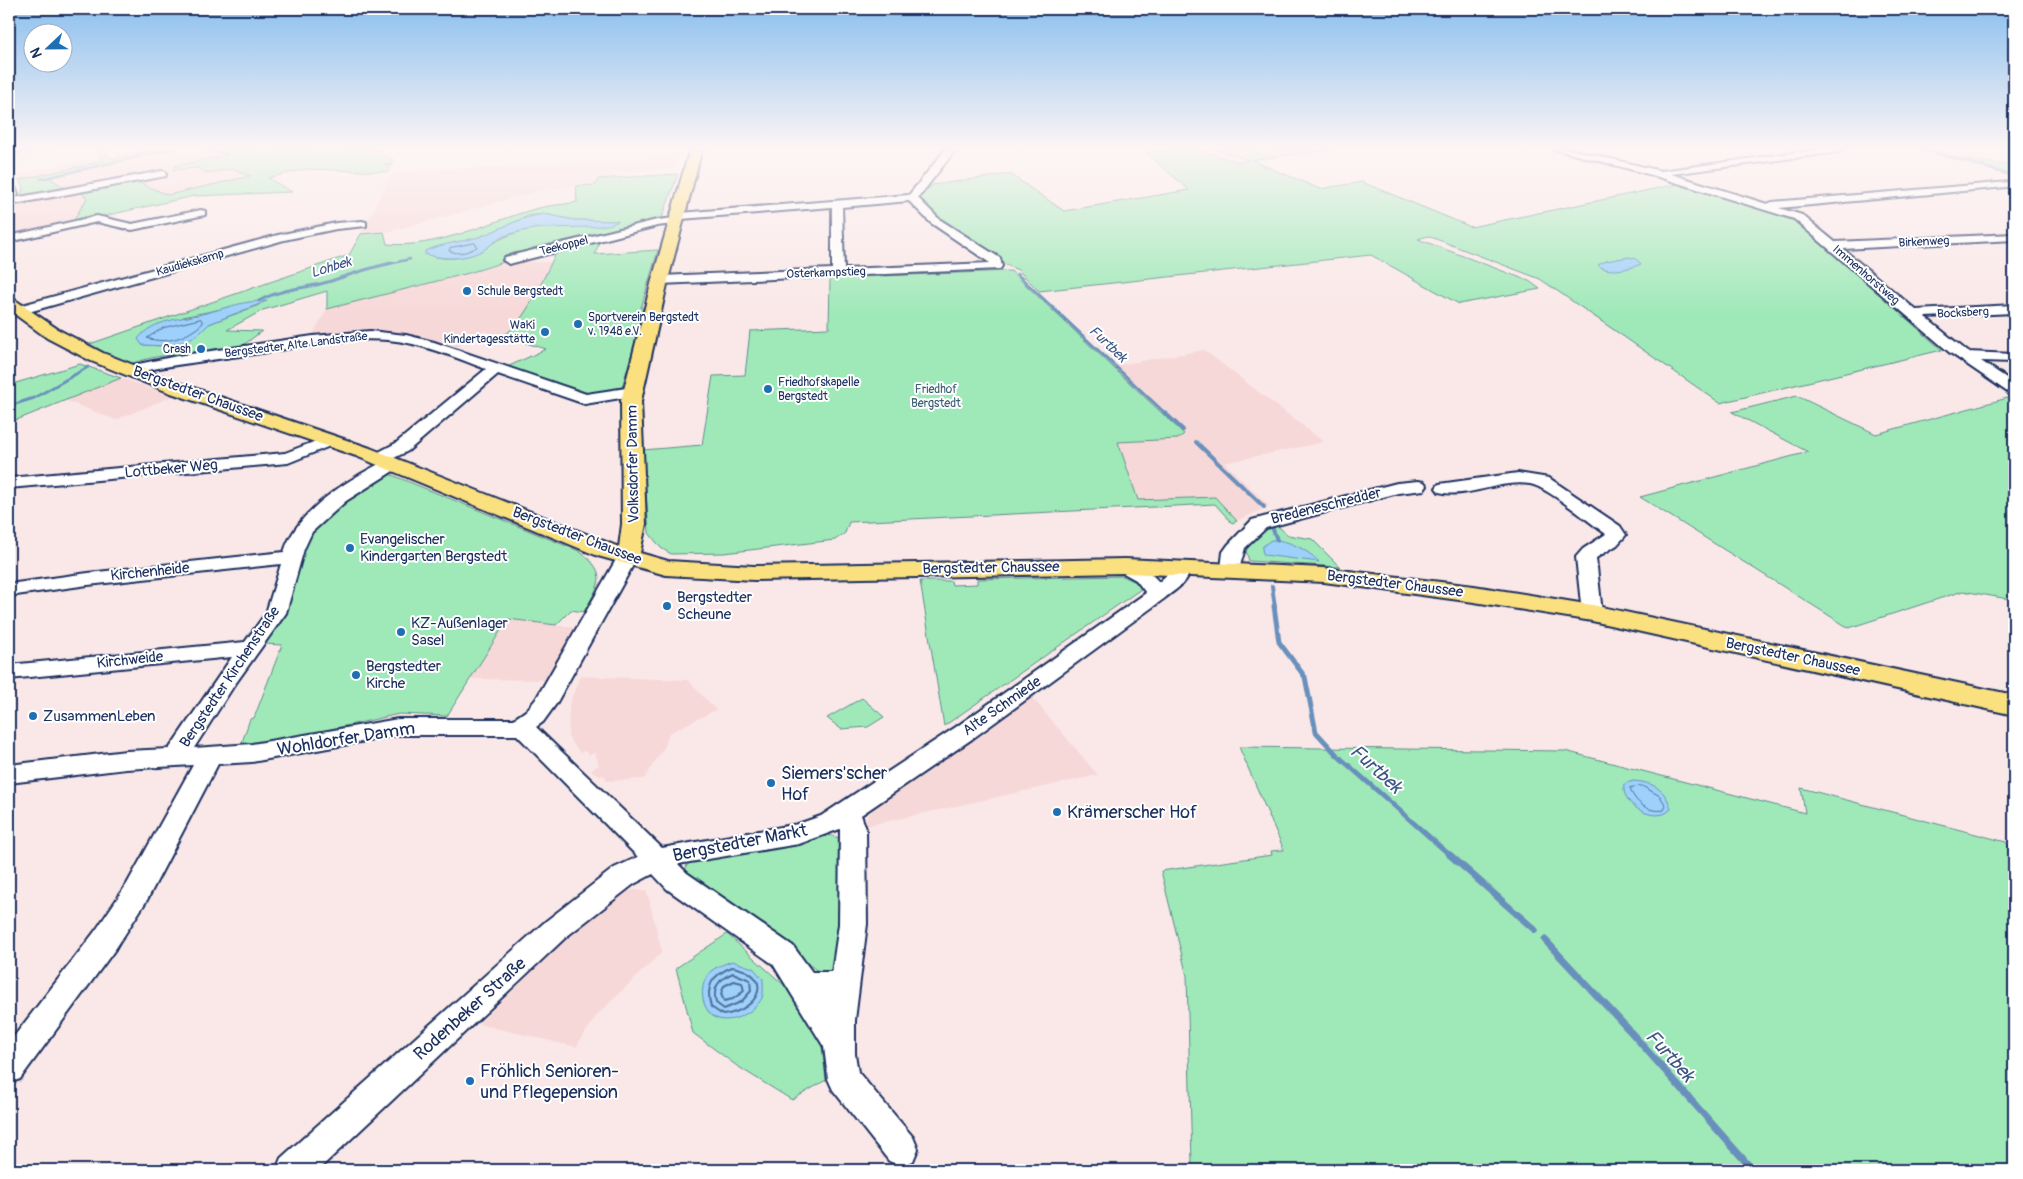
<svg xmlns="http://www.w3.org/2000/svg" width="2023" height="1179" viewBox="0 0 2023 1179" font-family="Pangolin,sans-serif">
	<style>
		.built { fill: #f7d8d8 }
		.green { fill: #9fe9b8; stroke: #5d8c8b; fill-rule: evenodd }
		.water { fill: #9dd0fa; stroke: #6990bc }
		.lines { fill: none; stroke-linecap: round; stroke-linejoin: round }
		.shore-far1 { stroke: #4f6f9c; stroke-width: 1 }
		.shore { stroke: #4f6f9c; stroke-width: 2 }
		.stream-far4 { stroke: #6990bc; stroke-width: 2.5 }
		.stream-far3 { stroke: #6990bc; stroke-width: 3 }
		.stream-far2 { stroke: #6990bc; stroke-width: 4 }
		.stream-far1 { stroke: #6990bc; stroke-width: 5 }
		.stream { stroke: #6990bc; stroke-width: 7 }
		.minor-casing { stroke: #1b2f5e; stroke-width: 4 }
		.major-casing { stroke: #1b2f5e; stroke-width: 4 }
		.minor { fill: #fff; fill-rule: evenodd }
		.major { fill: #fbe080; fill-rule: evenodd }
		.poi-dot { fill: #1f6fb2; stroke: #fff; stroke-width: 2 }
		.labels { text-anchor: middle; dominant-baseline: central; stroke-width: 4; stroke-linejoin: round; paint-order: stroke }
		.far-street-label { font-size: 12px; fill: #1b2f5e; stroke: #fff }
		.far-poi-label { font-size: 12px; fill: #1b2f5e; stroke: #fff; text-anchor: start }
		.far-park-label { font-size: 12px; fill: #3c5e74; stroke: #fff }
		.far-water-label { font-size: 14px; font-style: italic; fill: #3c5785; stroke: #fff }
		.street-label { font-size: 15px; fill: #1b2f5e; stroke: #fff }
		.poi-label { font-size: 15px; fill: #1b2f5e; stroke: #fff; text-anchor: start }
		.near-street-label { font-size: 18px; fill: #1b2f5e; stroke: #fff }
		.near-poi-label { font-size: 18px; fill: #1b2f5e; stroke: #fff; text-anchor: start }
		.near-water-label { font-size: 19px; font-style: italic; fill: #3c5785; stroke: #fff }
	</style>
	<rect width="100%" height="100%" fill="#fae8e8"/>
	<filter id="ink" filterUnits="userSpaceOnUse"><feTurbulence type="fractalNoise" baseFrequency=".02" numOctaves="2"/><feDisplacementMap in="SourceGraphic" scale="10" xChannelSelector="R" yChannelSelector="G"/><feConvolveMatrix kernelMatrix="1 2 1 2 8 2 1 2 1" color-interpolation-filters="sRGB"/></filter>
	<g filter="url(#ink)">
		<g class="built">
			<polygon points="36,149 87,149 9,165 9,154"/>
			<polygon points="176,149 209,149 228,155 175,166 181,170 197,168 207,173 233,169 251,176 168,195 133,180 79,191 87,198 75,218 77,222 9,238 9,213 21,198 73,186 65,188 47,177"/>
			<polygon points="678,155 674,169 611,173 610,178 598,179 596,185 547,189 391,231 361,234 392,173"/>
			<polygon points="101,156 105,161 19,180 14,175"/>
			<polygon points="510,262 551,262 524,314 512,331 503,336 484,331 457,347 450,343 387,332 365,332 310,339 327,309"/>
			<polygon points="1204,350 1324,442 1225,463 1269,506 1237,521 1215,497 1138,500 1118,442 1178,439 1184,434 1112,366"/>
			<polygon points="121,378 173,396 116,420 64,400"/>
			<polygon points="508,619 576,628 545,680 471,679"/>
			<polygon points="580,676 688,680 716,710 669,733 665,746 644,779 607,781 604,775 600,776 591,770 599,765 595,753 589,755 585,751 580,753 568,737 569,705"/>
			<polygon points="1031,696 1098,775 861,827 877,802"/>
			<polygon points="635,890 647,891 662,952 597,1015 576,1047 478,1024 579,926 622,892"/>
		</g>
		<g class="green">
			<polygon points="96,149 103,149 111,159 153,150 176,149 48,177 65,188 73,186 76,189 21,198 23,187 19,180 104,161"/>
			<polygon points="209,149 384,149 371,152 394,160 393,163 384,165 392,165 388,172 306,169 268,178 292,192 194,196 77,222 75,218 87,198 79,191 133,180 168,195 250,176 233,169 207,173 197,168 173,170 175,166 227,155"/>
			<polygon points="1176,149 1193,149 1241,162 1249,160 1214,149 1333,149 1251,160 1320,189 1362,182 1471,227 1683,183 1794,219 1942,350 1720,403 1540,279 1428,236 1418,239 1529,281 1540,289 1459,304 1371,255 1039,291 1018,270 1006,265 941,221 917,198 921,197 932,185 1010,174 1064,211 1189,190 1146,153"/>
			<polygon points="1920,149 1956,158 2014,166 2014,177"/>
			<path d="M678,174L662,218L615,231L612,230L532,248L536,252L469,273L327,309V291L263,310L227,330L262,331L242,346L155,357L124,365L81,347L349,255L361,234L384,232L387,244C437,249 488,222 535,209C548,205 563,205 577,202L576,186L596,185L598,179ZM544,214L574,220L618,221C586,224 553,224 522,231C483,241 471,269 425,254L483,236L528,216ZM259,301V305L209,324L199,334L184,342L165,346L142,345L183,317Z"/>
			<path d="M600,240L595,254L658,250L641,308L645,309L622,387L591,395L507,367L546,349L503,336C526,322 544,276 557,251Z"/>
			<polygon points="1011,271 1184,434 1178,439 1118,442 1138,500 1215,497 1237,521 1232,523 1215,504 849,522 845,533 835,540 724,553 671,554 661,548 649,533 643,450 702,445 713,376 745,375 750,331 829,328 830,278"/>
			<polygon points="80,364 121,378 9,423 9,385"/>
			<polygon points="1797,396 1876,434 2011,397 2014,399 2014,600 1963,591 1849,628 1640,497 1808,452 1732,412"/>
			<path d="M387,473L579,551C610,574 599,584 584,612L571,610L556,625L508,619L447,716L399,714L268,743L250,745L242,742L250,719L254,718L282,645L265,644L284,611L304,532Z"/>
			<polygon points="1272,521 1288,535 1312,539 1340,567 1249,561 1246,551 1255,536"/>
			<polygon points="1123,576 1140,584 1141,589 944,726 920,581 951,581 952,585 977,584 977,579"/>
			<polygon points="862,698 884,717 868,727 841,729 827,718"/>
			<polygon points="1239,747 1565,751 1805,813 1801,788 2006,842 2014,853 2014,1170 1190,1170 1192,1163 1187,976 1161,871 1272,855 1271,851 1284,850"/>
			<path d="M829,835L839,838L843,846L842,955L836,968C828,972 823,974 815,969L684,874L687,865L696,859L805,843Z"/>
			<polygon points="727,934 785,986 821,1038 826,1080 792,1100 737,1066 693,1033 676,968"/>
		</g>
		<g class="water">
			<path d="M544,214L574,220L618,221C609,230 551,226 534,229C523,231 510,233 500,238C495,241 490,246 485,249C467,260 444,260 425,254V251C443,243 463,242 482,236C503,228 521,217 544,214Z"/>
			<path d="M1629,257L1636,259L1641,264C1630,269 1607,274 1598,265L1606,261Z"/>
			<path d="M267,301L209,324L199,334L184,342L165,346L142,345L138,339C152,319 184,319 206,313C226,308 246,300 267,301Z"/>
			<path d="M1271,540C1287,539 1308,550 1319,562L1264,555L1262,550L1263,546Z"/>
			<path d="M1633,781C1652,782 1666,789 1671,809C1657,825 1620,806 1624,784Z"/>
			<path d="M732,961L753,968L763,979C763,984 764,992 762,998C755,1012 731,1025 716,1018C700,1010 698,983 711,971C717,966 725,964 732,961Z"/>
		</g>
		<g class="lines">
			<g class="shore-far1">
				<path d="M475,243L477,247C468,252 459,255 449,251L450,248Z"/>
				<path d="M201,319L203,323C188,337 167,345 147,338L163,328Z"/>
				<path d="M1642,786L1660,796L1666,806L1664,810C1649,813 1634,803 1630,788Z"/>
			</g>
			<g class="shore">
				<path d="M732,967C775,974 761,1010 723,1015L711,1007C705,986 712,975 732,967Z"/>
				<path d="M733,973L750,980L751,991L741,1002L724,1009L716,1003C712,987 719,979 733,973Z"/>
				<polygon points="734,981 742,983 744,991 733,999 724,1001 721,994 724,986"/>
			</g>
			<g class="stream-far4">
				<polyline points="215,149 227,154"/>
				<polyline points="1925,149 2014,176"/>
				<polyline points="41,179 173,149"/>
				<polyline points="385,265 410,259"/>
			</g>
			<g class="stream-far3">
				<polyline points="1017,274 1166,414"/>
				<path d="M259,301C281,288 307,289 331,281C351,274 370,268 391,263"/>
				<polyline points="9,406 34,398 88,367"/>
			</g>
			<g class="stream-far2">
				<polyline points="1164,412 1183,430"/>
				<polyline points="1196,442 1264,507"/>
				<polyline points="1271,524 1277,540"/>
				<polyline points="1272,586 1275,607"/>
			</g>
			<polyline class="stream-far1" points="1274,606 1279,642 1305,677 1316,732 1338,756 1452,857"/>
			<g class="stream">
				<polyline points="1450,855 1535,930"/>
				<polyline points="1545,940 1629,1030 1753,1170"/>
			</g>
			<defs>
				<g id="minor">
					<polygon points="9,149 28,149 9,154"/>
					<path d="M946,149H956L918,198L939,219L1000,258L1002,266L1000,269L660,284L654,280L660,276L832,269V207L681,219V223L657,226L509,264L503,260L505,257L657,220L675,218V214L679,213L909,195ZM909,201L931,223L990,263L844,269L842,207Z"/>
					<polygon points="1554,149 1569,149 1661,171 1821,149 1843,149 1839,152 1671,174 1767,204 1772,202 2010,182 2010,186 2006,187 1779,208 1802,215 1835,242 2014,234 2014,240 1843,249 1916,310 2014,305 2014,313 1925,317 1968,352 2014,354 2014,362 1981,361 2014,383 2014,395 2009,393 1949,352 1794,219 1652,175"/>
					<polygon points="162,171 166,172 166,176 9,205 9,199"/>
					<polygon points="201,210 205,211 205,215 132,230 97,222 9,242 9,236 97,216 132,224"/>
					<polygon points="362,221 366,222 366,226 336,229 284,240 25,313 20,314 13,310 15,307 278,235 336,223"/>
					<path d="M370,331L406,335L434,342L586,394L633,387L641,392L638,395L585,404L498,374L408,451L392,459L398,460L400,464L398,468L346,501L312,532L304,549L286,613L233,687L194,748L252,744L398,719H514L527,710L536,699L617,558L620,554H634L637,558L556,704L543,722L536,727L662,848L798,824L821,816L956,727L1146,593L1136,580L1118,570L1115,566L1118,562C1134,558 1149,571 1159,582L1170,572L1173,563H1187C1197,577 1175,590 1165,598L972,739L861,815L866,829L867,924L855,1020V1054L858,1072L913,1137L918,1149L913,1161L901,1166L889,1161L833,1090L828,1079L824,1047L773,964L667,889L653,874L634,884L566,937L318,1170H276L281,1158L546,921L614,868L638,857L517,735H398L252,762L218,764L147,900L116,948L20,1079L9,1083V1043L96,930L127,884L193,765L126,769L9,783V765L126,751L169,749L232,657L9,679V665L245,642L266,613L281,564L88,585L9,596V584L88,573L284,552C297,511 343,483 379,464L373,463L371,459L373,455L396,443L486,369C454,357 421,343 388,340C345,336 302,347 260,353C216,360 172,364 129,374L122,370L124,367L177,356L313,336ZM840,829L839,924L832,972H812L793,946L687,873L678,864L799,844Z"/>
					<polygon points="329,436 335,438 337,441 335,444 288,463 9,488 9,478 285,453"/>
					<path d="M1518,473L1549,478L1620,526L1626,535L1617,545L1596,558L1602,613L1599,617L1592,619L1585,617L1582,613L1576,557L1583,549L1606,534C1590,523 1546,486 1530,484C1499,479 1469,499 1439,492L1436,488L1439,484Z"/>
					<polygon points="1418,481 1424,482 1427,486 1424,490 1398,493 1266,528 1245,548 1238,573 1224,573 1221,569 1223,552 1228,545 1252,520 1397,483"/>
				</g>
				<g id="major">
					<polygon points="690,149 702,149 668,280 641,401 646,524 640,553 668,561 754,566 1125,559 1324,568 1474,586 1592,605 2014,695 2014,715 1592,621 1474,602 1324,582 1125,573 754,580 666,575 598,556 356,456 168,392 91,361 47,338 9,310 9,298 15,300 59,330 103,353 182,384 370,448 619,547 622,524 621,401 652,280"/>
					<polygon points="9,184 14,185 18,194 14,203 9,204"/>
				</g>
			</defs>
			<use href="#minor" class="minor-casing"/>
			<use href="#major" class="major-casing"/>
			<use href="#minor" class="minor"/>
			<use href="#major" class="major"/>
		</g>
	</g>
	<linearGradient id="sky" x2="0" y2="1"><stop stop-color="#8abfef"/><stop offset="0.47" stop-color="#fdf5f5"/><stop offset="1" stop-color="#fdf5f5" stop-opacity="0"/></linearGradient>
	<rect width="2023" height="314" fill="url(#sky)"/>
	<g class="poi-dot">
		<circle cx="467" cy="291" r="5"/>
		<circle cx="578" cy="324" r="5"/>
		<circle cx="545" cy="332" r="5"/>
		<circle cx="201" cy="349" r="5"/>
		<circle cx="768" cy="389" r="5"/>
		<circle cx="350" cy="548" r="5"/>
		<circle cx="667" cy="606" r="5"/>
		<circle cx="401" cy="632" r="5"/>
		<circle cx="356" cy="675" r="5"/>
		<circle cx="33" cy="716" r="5"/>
		<circle cx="771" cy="783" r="5"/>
		<circle cx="1057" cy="812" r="5"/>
		<circle cx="470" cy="1081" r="5"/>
	</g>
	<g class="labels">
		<g class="far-street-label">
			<text transform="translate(1924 242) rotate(-3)">Birkenweg</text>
			<text transform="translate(564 246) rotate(-14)">Teekoppel</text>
			<text transform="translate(190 263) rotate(-16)">Kaudiekskamp</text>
			<text transform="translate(826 273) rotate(-2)">Osterkampstieg</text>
			<text transform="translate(1866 275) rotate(41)">Immenhorstweg</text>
			<text transform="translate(1963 313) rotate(-3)">Bocksberg</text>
			<text transform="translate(296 345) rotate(-7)">Bergstedter Alte Landstraße</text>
		</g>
		<g class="far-poi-label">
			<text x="477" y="291">Schule Bergstedt</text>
			<text x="588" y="317">Sportverein Bergstedt<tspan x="588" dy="14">v. 1948 e.V.</tspan></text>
			<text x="535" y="325" text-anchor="end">WaKi<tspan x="535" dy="14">Kindertagesstätte</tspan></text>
			<text x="191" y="349" text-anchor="end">Crash</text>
			<text x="778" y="382">Friedhofskapelle<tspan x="778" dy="14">Bergstedt</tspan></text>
		</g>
		<g class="far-park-label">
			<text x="936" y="389">Friedhof<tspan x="936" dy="14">Bergstedt</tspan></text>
		</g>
		<g class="far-water-label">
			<text transform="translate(331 267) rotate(-17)">Lohbek</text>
			<text transform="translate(1108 344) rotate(43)">Furtbek</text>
		</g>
		<g class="street-label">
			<text transform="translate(198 394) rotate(20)">Bergstedter Chaussee</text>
			<text transform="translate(633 464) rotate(-91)">Volksdorfer Damm</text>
			<text transform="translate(171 469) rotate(-5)">Lottbeker Weg</text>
			<text transform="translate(1326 506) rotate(-14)">Bredeneschredder</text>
			<text transform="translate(577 536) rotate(21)">Bergstedter Chaussee</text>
			<text transform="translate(991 568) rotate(-1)">Bergstedter Chaussee</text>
			<text transform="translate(150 572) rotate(-6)">Kirchenheide</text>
			<text transform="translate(1395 584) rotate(7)">Bergstedter Chaussee</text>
			<text transform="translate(1793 657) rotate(12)">Bergstedter Chaussee</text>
			<text transform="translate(130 660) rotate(-6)">Kirchweide</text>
			<text transform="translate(230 677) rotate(-56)">Bergstedter Kirchenstraße</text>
			<text transform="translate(1002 706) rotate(-35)">Alte Schmiede</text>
		</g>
		<g class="poi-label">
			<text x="360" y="539">Evangelischer<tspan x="360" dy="17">Kindergarten Bergstedt</tspan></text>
			<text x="677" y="597">Bergstedter<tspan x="677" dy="17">Scheune</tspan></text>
			<text x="411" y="623">KZ-Außenlager<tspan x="411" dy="17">Sasel</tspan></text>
			<text x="366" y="666">Bergstedter<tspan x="366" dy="17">Kirche</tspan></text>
			<text x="43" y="716">ZusammenLeben</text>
		</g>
		<g class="near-street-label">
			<text transform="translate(346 739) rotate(-9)">Wohldorfer Damm</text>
			<text transform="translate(740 843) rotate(-11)">Bergstedter Markt</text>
			<text transform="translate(470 1009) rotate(-42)">Rodenbeker Straße</text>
		</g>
		<g class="near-poi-label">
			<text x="781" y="773">Siemers'scher<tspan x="781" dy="21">Hof</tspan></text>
			<text x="1067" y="812">Krämerscher Hof</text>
			<text x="480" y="1071">Fröhlich Senioren-<tspan x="480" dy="21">und Pflegepension</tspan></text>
		</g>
		<g class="near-water-label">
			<text transform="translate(1376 769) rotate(42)">Furtbek</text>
			<text transform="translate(1670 1056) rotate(48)">Furtbek</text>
		</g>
	</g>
	<rect width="2023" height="1179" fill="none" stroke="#fff" stroke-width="30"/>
	<rect x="15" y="15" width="1993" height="1149" fill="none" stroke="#1b2f5e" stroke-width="2" filter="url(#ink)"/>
	<g transform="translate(48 48) rotate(248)"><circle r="24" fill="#ffffff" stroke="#a4acbf"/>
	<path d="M0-4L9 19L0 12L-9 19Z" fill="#1f6fb2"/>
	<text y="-8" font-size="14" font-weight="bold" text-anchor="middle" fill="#1b2f5e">N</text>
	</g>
</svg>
